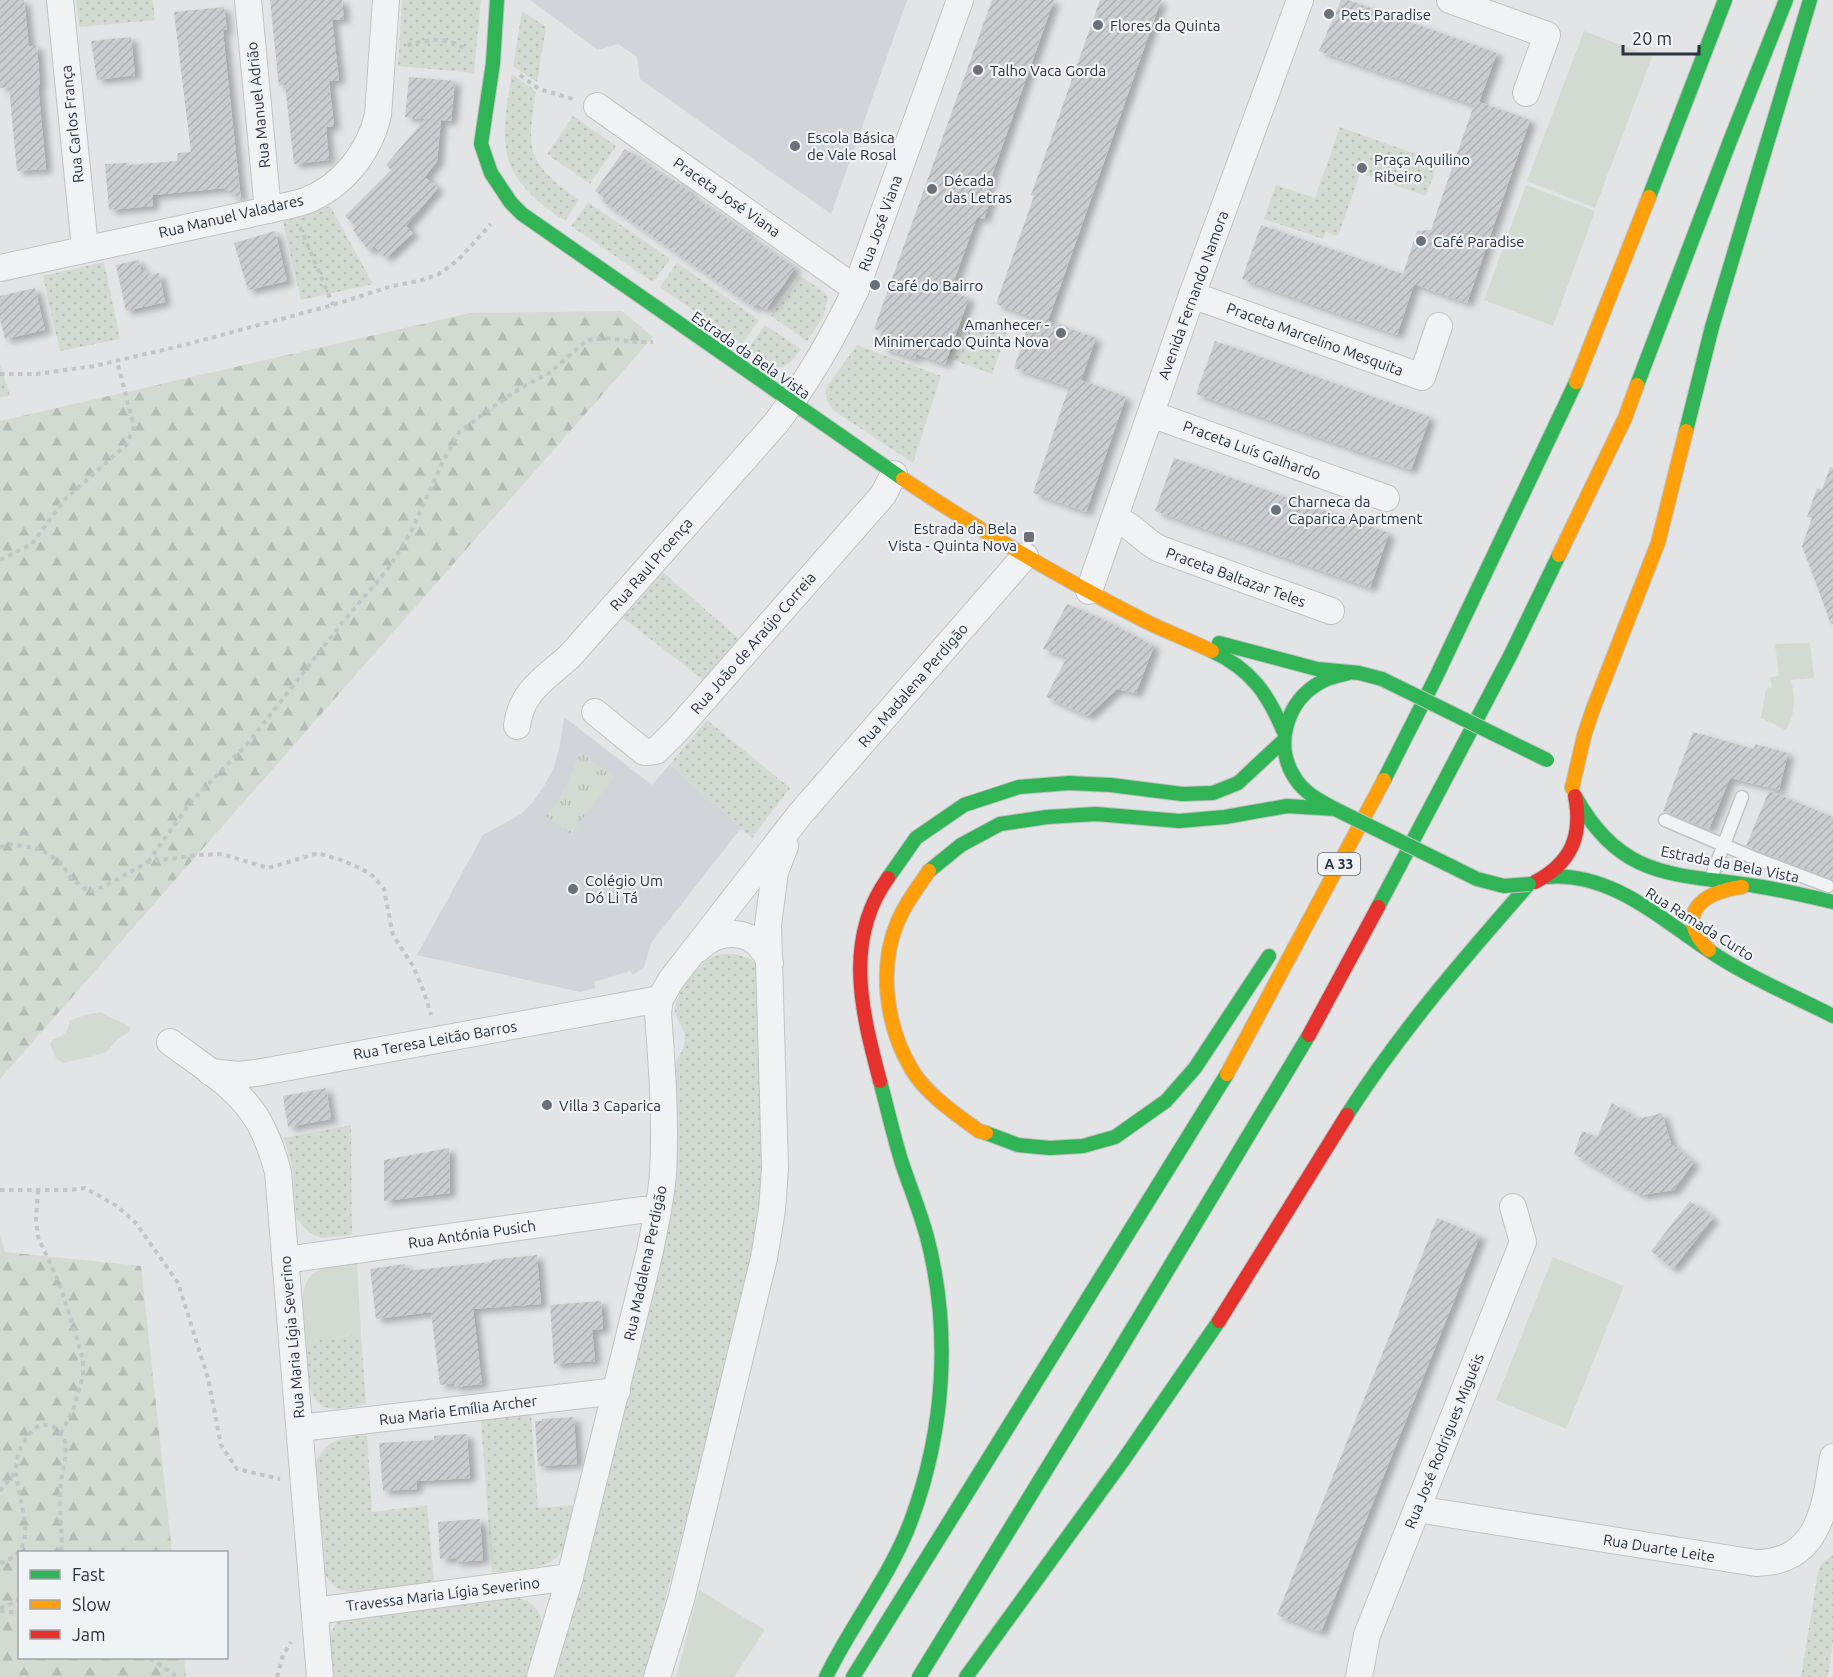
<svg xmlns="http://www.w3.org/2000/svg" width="1833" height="1677" viewBox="0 0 1833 1677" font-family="Ubuntu,sans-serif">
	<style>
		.built { fill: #d1d4d9 }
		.grass { fill: url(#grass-dots) }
		.forest { fill: url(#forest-firs) }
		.park { fill: url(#park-tufts) }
		.garden { fill: #d3dad2 }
		.building { fill: url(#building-hatch); filter: url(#shadow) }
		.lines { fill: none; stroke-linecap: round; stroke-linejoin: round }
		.lane-casing { stroke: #c0c2c4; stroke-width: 15 }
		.street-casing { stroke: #c0c2c4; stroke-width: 28 }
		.fast-casing { stroke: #c0c2c4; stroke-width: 16 }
		.slow-casing { stroke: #c0c2c4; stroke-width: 16 }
		.jam-casing { stroke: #c0c2c4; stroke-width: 16 }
		.path { stroke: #c2c5c7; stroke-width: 4; stroke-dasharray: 4.5 4.5; stroke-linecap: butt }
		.lane { stroke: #f1f2f4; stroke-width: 12 }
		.street { stroke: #f1f2f4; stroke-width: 26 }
		.fast { stroke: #30b455; stroke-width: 14 }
		.slow { stroke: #ff9f0a; stroke-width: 14 }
		.jam { stroke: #e5322d; stroke-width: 14 }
		.fast-bridge-casing { stroke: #c0c2c4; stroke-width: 16; stroke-linecap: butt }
		.fast-bridge { stroke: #30b455; stroke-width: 14 }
		.poi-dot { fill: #6a7179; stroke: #f0f3f6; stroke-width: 2 }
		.labels { text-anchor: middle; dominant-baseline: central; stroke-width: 4.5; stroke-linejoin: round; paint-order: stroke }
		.shield { fill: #f0f3f6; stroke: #656d75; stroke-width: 1.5 }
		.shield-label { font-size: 14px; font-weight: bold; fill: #2a333e }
		.poi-label { font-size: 15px; fill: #2a333e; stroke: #f0f3f6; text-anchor: start }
		.street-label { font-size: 15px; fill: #2a333e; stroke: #f0f3f6 }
	</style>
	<defs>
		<pattern id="grass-dots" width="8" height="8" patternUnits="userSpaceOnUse" patternTransform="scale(1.5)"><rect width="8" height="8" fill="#d3dad2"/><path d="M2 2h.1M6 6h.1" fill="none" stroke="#b5bcb5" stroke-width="1.8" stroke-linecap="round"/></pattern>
		<pattern id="forest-firs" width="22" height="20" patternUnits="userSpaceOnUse" patternTransform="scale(1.5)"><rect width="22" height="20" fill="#d3dad2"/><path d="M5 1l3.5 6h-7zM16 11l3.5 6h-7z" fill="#b5bcb5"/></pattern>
		<pattern id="park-tufts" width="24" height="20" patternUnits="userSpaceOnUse" patternTransform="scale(1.5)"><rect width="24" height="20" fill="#d3dad2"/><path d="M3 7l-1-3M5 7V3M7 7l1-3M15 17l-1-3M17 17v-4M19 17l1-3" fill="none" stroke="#b5bcb5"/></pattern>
		<pattern id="building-hatch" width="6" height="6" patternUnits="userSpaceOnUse" patternTransform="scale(1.5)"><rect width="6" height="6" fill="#cacccf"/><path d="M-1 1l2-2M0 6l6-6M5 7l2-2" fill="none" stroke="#aeb0b3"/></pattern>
		<filter id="shadow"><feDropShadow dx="6" dy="4" stdDeviation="3" flood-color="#0004"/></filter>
	</defs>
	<rect width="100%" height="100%" fill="#e2e4e6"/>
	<g class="built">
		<polygon points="530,0 907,0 831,214 640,79 637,57 618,44 598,50"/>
		<polygon points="564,717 652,785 670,764 741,828 651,943 644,967 633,975 630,971 594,982 595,988 580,992 417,955 483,835 521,814 533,802 544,786 554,767 560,745"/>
	</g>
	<g class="grass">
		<polygon points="76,0 153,0 155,20 79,27"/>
		<polygon points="402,0 481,0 474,73 398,66"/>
		<polygon points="522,11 546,27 537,82 513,66"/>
		<path d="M512,74L536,91C526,152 527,163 579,200L565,221C497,175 499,149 512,74Z"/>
		<polygon points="573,116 616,146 590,184 547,154"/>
		<polygon points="1340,127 1438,162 1426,196 1360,173 1338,236 1326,232 1323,239 1264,219 1276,185 1315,198"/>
		<polygon points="588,202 670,259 653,282 571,226"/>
		<polygon points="330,206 373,284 301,300 283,222"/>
		<polygon points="104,262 120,339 60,351 43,276"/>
		<polygon points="677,263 759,320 742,344 660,287"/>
		<polygon points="800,276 825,293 828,298 823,317 807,341 771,316"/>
		<polygon points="962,317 1007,333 992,374 948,358"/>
		<path d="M765,325L801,349C779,380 774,366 748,349Z"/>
		<path d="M857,345L941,376L913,463L833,410C827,402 824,397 827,387Z"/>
		<polygon points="0,362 0,364 10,396 0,397"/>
		<polygon points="663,572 740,640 705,681 623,618"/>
		<polygon points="707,720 790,788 752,838 670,764"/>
		<path d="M735,954L751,959L758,967L765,1158L757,1250L645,1677H554V1669L578,1591L671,1071C675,1060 686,1049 685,1036C684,1027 675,1019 675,1010C675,994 697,964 712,957C719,953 728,954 735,954Z"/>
		<polygon points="351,1125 352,1235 321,1238 310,1233 296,1218 292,1165 284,1138"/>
		<path d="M361,1334L366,1404C355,1406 340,1410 329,1408C303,1403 308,1362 306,1342Z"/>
		<path d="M531,1414L538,1508L573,1505C570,1519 568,1542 559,1555C548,1570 510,1570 492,1573L481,1420Z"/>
		<path d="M367,1434L372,1512L427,1505L434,1581C414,1584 355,1597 339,1589C331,1585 328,1579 324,1571L316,1464C324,1438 343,1439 367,1434Z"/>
		<polygon points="1833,1554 1833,1643 1828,1677 1801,1677 1818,1572 1821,1565"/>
		<path d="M509,1596C559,1603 540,1645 530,1677H328L326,1640L339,1619Z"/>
	</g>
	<g class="forest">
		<polygon points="622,311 653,337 0,1079 0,421 470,313"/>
		<polygon points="0,1235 5,1252 141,1266 172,1552 20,1552 20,1658 184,1658 186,1677 0,1677"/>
	</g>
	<polygon class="park" points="581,752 614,777 571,834 546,816 560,798"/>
	<g class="garden">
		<polygon points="1584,31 1652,57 1595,208 1527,181"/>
		<polygon points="1526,185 1595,211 1553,326 1484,300"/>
		<path d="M1810,643L1814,678L1791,680C1796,700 1795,712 1786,730L1761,718L1766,689L1772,687L1770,678L1779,675L1775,644Z"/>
		<path d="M101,1012C110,1019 120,1020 131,1027L128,1033L117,1040L105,1053L63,1063L56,1058L50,1044L53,1039C61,1037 70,1032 69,1021L85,1015Z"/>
		<polygon points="1553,1257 1624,1286 1566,1429 1496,1400"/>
		<path d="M357,1263L361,1334L306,1342C304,1319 293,1277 323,1269C334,1266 346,1265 357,1263Z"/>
		<polygon points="699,1590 765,1630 734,1677 676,1677"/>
	</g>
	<g class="building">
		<polygon points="0,0 24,0 29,46 37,46 40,85 38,85 46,169 17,171 9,87 0,88"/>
		<polygon points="270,0 342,0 344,19 332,20 339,80 329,81 334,126 326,127 329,160 294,164 285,85 279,86"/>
		<polygon points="992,0 1054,0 985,195 991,197 984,219 977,217 950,292 969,298 945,364 916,354 915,359 882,348 884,342 878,341 882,331 874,329"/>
		<polygon points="1100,0 1161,0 1048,321 1096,338 1081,380 1126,397 1086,512 1033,493 1069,387 1014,368 1031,317 996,304 1034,196 1031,195"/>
		<polygon points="1341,0 1348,0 1497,53 1479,102 1530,120 1467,303 1414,284 1397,335 1242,279 1261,225 1403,274 1417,231 1431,230 1444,191 1474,105 1319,51"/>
		<polygon points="224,7 227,30 223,30 225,52 241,200 224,188 153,195 153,206 109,210 105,164 127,163 127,165 177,161 178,153 191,152 174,12"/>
		<polygon points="131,37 135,75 97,80 91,41"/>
		<polygon points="409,77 455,81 451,121 441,120 437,161 425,177 438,188 406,226 413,233 386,258 374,246 369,251 353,230 356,227 345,216 391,170 386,165 425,119 405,117"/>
		<polygon points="625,149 672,182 674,180 691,193 690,195 748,233 747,235 795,268 766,310 757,304 755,308 602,201 604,198 595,191"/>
		<polygon points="275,231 287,281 248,290 234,243"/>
		<polygon points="139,260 141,271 147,270 148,276 159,273 165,302 126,311 116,265"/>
		<polygon points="35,288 45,330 5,339 0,319 0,296"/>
		<polygon points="1215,341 1430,417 1411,470 1196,394"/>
		<polygon points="1174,458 1389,533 1370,588 1155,511"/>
		<polygon points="1830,467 1833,468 1833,624 1831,624 1802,546 1812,518 1807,517 1817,488 1822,490"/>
		<polygon points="1067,604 1104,620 1154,646 1136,693 1117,689 1088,716 1046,697 1067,657 1043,649"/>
		<polygon points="1693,732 1754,749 1755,744 1788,753 1779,790 1730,778 1709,829 1663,811"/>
		<polygon points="1769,791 1833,817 1833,880 1746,846"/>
		<polygon points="326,1088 331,1119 288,1127 283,1096"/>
		<polygon points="1612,1103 1638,1119 1662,1113 1671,1144 1694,1162 1674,1190 1641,1195 1574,1154 1582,1131 1597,1137"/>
		<polygon points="449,1148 450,1193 384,1201 384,1160"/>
		<polygon points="1690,1201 1713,1218 1673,1269 1651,1251"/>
		<polygon points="1437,1218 1480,1236 1321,1632 1277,1615"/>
		<polygon points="537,1255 541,1304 473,1309 482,1384 454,1387 454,1383 440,1385 431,1312 376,1319 370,1269 405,1264 406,1271 492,1262 491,1260"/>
		<polygon points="601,1301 603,1329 592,1330 595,1361 554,1364 550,1305"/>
		<polygon points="574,1417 577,1464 538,1466 535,1421 542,1421 542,1419"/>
		<polygon points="467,1434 470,1478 416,1481 417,1489 383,1491 379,1443 434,1440 434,1436"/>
		<polygon points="477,1519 480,1519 483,1560 456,1562 456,1558 440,1559 438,1522"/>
	</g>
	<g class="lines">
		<defs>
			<g id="lane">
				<polyline points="1665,820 1754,858 1828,886"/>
				<polyline points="1711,878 1742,797"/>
			</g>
			<g id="street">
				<polyline points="60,0 85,248"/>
				<polyline points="248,0 268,210"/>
				<polyline points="1450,0 1547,35 1526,93"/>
				<polyline points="597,106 856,289"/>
				<path d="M0,268L268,210C280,207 293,205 305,201C342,187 369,153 378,115L386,0"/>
				<polyline points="1192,295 1422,377 1439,326"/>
				<polyline points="1151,414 1386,498"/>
				<path d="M1115,519C1137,527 1141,540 1160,549L1331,611"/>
				<polyline points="1089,591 1192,295 1300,0"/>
				<polyline points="595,712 644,752 656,751 678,729 883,495 894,474"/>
				<path d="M517,726C521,691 546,678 570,656L776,423C808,381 834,336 856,289L960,0"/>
				<path d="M698,949C716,931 747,927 763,950C766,953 768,959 770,963"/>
				<path d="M170,1042C202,1066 244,1090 262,1128C269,1142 274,1157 278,1172L320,1677"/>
				<polyline points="210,1072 239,1075 262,1072 660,999"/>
				<polyline points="285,1260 641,1210 658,1210"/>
				<polyline points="300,1428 617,1391"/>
				<path d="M1417,1509L1756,1563C1820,1562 1825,1507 1833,1457"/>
				<polyline points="315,1611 570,1577"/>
				<path d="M540,1677L570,1577L650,1251C655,1225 661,1200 663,1174C666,1121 662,1066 658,1013L660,999L671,980L801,813L1025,556"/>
				<polyline points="657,1677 681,1600 764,1258 772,1210 775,1168 768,925 775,872 785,846"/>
				<polyline points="1359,1677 1367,1635 1523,1242 1513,1207"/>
			</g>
			<g id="fast">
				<polyline points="497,0 493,63 481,144 491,173 511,203 522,214 903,479"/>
				<polyline points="1649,197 1725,0"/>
				<polyline points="1637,385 1730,141 1786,0"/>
				<polyline points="1686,431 1712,327 1810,0"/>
				<polyline points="1219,643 1317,669 1359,673 1382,679"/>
				<path d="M1212,651C1250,669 1267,692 1283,730"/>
				<polyline points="1384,780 1436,677 1576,382"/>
				<path d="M1576,798C1622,880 1674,873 1756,886C1782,890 1808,896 1833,902"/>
				<path d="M1335,809C1320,801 1304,793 1295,778C1273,745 1287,700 1321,682C1329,677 1339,676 1348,673"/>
				<polyline points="929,871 961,845 1000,824 1047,817 1096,814 1179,821 1225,817 1287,806 1335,809"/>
				<path d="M1546,877C1614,870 1668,926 1722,959C1757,981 1796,997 1833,1016"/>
				<polyline points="888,878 916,838 964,805 1019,787 1069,783 1111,785 1182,794 1213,793 1238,783 1283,741"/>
				<polyline points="1378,907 1510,656 1559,555"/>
				<path d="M1347,1115C1400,1032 1464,958 1529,884"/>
				<polyline points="986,1133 1018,1145 1050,1148 1083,1146 1115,1137 1166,1101 1195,1068 1269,956"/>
				<path d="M826,1677C852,1623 892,1574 912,1518C945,1428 951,1329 927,1237C920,1211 909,1185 901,1160C893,1134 887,1107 880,1081"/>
				<polyline points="853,1677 1227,1074"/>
				<polyline points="919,1677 1116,1356 1309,1035"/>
				<polyline points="966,1677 1122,1462 1219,1321"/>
			</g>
			<g id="slow">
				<polyline points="1576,382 1649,197"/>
				<path d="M903,479C982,532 1064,580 1149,623C1170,633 1191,641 1212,651"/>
				<polyline points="1559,555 1625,418 1637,385"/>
				<polyline points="1572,788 1584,736 1593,709 1658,543 1686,431"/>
				<path d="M929,871C918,887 906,902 898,921C878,967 886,1027 912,1070C926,1094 957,1115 979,1131L986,1133"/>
				<path d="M1709,950C1673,914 1703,892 1742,887"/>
				<polyline points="1227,1074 1384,780"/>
			</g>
			<g id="jam">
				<path d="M1535,882C1571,863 1583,836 1575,796"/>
				<polyline points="1309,1035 1378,907"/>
				<path d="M880,1081C862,1013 843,940 888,878"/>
				<polyline points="1219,1321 1347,1115"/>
			</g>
		</defs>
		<use href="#lane" class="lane-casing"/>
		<use href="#street" class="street-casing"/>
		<use href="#fast" class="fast-casing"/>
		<use href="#slow" class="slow-casing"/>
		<use href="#jam" class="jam-casing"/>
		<g class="path">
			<path d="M407,45C430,40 443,35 465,49"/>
			<polyline points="520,75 539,89 573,99"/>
			<polyline points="300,227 333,305"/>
			<polyline points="0,374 37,374 94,366 184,345 333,305 392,286 419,281 439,274 458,260 491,224"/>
			<polyline points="0,560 32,544 64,500 126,445 134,427 117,361"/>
			<polyline points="0,847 9,844 40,849 60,862 71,878 89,892 105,886 148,862 197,855 222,854 268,868 318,853 338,859 360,868 373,876 384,889 393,935 413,966 424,992 431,1015"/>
			<polyline points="148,862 190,803 249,742 342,623 388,569 411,532 443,461 460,431 514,392 551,372 587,340 605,338 634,342 653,342"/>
			<polyline points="0,1190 70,1190 85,1188 117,1206 136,1223 178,1283 208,1378 221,1445 237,1469 280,1479"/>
			<polyline points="38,1190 36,1219 38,1237 60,1285 83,1359 83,1375 73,1410 61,1433"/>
			<polyline points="0,1491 16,1471"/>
			<path d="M0,1563C45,1550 16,1501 16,1470C16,1458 20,1446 28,1436C32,1430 39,1424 46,1425C56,1425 63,1434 65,1443C68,1458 60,1477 60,1493C59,1513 63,1533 61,1552"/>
			<polyline points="0,1608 20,1600"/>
			<polyline points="0,1611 20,1613"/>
			<polyline points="150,1658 177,1677"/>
			<polyline points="277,1677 283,1655 291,1642"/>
		</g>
		<use href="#lane" class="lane"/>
		<use href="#street" class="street"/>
		<use href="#fast" class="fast"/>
		<use href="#slow" class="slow"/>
		<use href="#jam" class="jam"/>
		<defs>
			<g id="fast-bridge">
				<polyline points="1382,679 1547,760"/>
				<polyline points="1335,809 1477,879 1504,886 1529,884"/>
			</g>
		</defs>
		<use href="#fast-bridge" class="fast-bridge-casing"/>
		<use href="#fast-bridge" class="fast-bridge"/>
	</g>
	<g class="poi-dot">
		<circle cx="1329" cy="14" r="6"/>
		<circle cx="1098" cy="25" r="6"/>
		<circle cx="978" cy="70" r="6"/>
		<circle cx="795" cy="146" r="6"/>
		<circle cx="1362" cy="168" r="6"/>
		<circle cx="932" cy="189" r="6"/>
		<circle cx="1421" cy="241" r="6"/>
		<circle cx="875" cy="285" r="6"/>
		<circle cx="1061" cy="333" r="6"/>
		<circle cx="1276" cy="510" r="6"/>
		<rect x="1023" y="531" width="12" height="12" rx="3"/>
		<circle cx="573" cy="889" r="6"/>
		<circle cx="547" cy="1105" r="6"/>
	</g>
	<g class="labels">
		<rect class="shield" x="1318" y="853" width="42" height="22" rx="4.5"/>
		<g class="shield-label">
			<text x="1339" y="864">A 33</text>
		</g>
		<g class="poi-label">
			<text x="1341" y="14">Pets Paradise</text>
			<text x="1110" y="25">Flores da Quinta</text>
			<text x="990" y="70">Talho Vaca Gorda</text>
			<text x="807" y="137">Escola Básica<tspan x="807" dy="17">de Vale Rosal</tspan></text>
			<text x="1374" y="159">Praça Aquilino<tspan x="1374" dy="17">Ribeiro</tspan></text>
			<text x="944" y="180">Década<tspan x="944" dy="17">das Letras</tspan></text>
			<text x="1433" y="241">Café Paradise</text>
			<text x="887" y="285">Café do Bairro</text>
			<text x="1049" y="324" text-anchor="end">Amanhecer -<tspan x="1049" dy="17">Minimercado Quinta Nova</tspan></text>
			<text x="1288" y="501">Charneca da<tspan x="1288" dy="17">Caparica Apartment</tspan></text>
			<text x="1017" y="528" text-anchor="end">Estrada da Bela<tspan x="1017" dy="17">Vista - Quinta Nova</tspan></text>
			<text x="585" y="880">Colégio Um<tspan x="585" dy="17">Dó Li Tá</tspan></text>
			<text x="559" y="1105">Villa 3 Caparica</text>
		</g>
		<g class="street-label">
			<text transform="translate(258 105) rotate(-96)">Rua Manuel Adrião</text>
			<text transform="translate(72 124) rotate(-96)">Rua Carlos França</text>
			<text transform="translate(727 197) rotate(35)">Praceta José Viana</text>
			<text transform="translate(231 216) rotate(-13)">Rua Manuel Valadares</text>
			<text transform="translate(880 223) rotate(-70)">Rua José Viana</text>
			<text transform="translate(1193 295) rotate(-70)">Avenida Fernando Namora</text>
			<text transform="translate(1315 339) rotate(20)">Praceta Marcelino Mesquita</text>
			<text transform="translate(751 355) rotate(35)">Estrada da Bela Vista</text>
			<text transform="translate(1252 450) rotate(20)">Praceta Luís Galhardo</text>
			<text transform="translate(651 564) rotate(-49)">Rua Raul Proença</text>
			<text transform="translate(1236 577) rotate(20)">Praceta Baltazar Teles</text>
			<text transform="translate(753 643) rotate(-49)">Rua João de Araújo Correia</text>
			<text transform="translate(913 685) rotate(-49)">Rua Madalena Perdigão</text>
			<text transform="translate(1730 864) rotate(11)">Estrada da Bela Vista</text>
			<text transform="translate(1700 924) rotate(32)">Rua Ramada Curto</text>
			<text transform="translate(435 1040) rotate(-10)">Rua Teresa Leitão Barros</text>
			<text transform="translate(472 1234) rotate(-8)">Rua Antónia Pusich</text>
			<text transform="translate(645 1263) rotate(-78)">Rua Madalena Perdigão</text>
			<text transform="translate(292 1337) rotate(-95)">Rua Maria Lígia Severino</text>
			<text transform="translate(458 1410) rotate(-7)">Rua Maria Emília Archer</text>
			<text transform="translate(1444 1441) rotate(-68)">Rua José Rodrigues Miguéis</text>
			<text transform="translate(1659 1548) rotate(9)">Rua Duarte Leite</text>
			<text transform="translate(443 1594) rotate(-7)">Travessa Maria Lígia Severino</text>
		</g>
	</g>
	<rect x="18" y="1551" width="210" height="108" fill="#f0f3f6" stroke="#a1a6ac" stroke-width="1.5"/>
	<rect x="30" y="1570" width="30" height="9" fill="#30b455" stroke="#a1a6ac" stroke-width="1.5"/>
	<text x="72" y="1581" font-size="18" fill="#2a333e">Fast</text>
	<rect x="30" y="1600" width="30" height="9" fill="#ff9f0a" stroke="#a1a6ac" stroke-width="1.5"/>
	<text x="72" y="1611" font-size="18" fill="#2a333e">Slow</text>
	<rect x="30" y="1630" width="30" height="9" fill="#e5322d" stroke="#a1a6ac" stroke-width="1.5"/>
	<text x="72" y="1641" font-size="18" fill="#2a333e">Jam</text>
	<path d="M1623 45v9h76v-9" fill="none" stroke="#2a333e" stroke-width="3"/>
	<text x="1632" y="45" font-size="18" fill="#2a333e" stroke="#f0f3f6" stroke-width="4.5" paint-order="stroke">20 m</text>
</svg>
